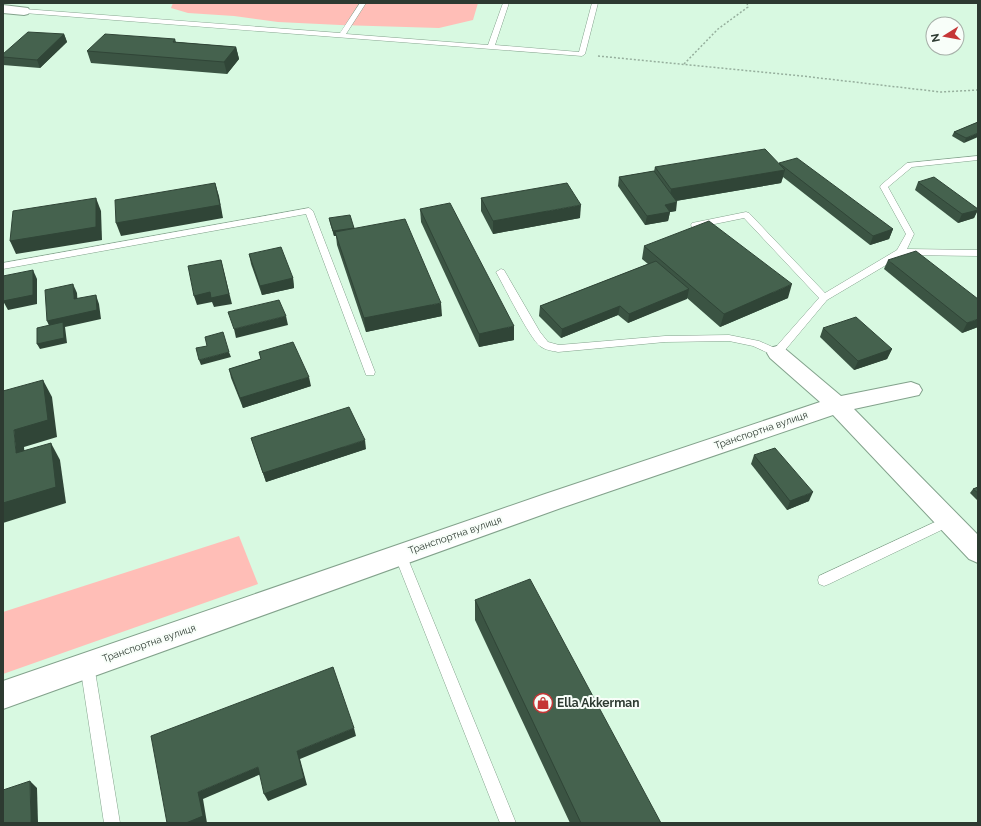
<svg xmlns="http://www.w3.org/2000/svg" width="981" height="826" viewBox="0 0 981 826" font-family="Raleway,sans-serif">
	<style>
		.green { fill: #ffbeb7 }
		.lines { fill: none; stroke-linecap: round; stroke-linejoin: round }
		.service-casing { stroke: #83a28c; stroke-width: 1 }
		.minor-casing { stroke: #83a28c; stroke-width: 2 }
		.path { stroke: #96af9d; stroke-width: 1.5; stroke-dasharray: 2 2; stroke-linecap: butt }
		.service { fill: #fff; fill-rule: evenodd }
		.minor { fill: #fff; fill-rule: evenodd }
		.wall { fill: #3b5443 }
		.shaded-wall { fill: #304537 }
		.building { fill: #45624e; stroke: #304537 }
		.labels { text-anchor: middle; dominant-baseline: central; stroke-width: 4; stroke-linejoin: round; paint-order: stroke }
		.street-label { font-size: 10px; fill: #2d3a31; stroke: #f8fef9 }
		.near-poi-label { font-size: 12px; font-weight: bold; fill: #2d3a31; stroke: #f8fef9; text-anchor: start }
	</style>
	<rect width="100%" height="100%" fill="#d8f9e1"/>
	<g class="green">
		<polygon points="173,3 478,3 473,20 439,28 340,25 278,22 234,16 188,13 171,8"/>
		<polygon points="239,536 258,584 3,674 3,612"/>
	</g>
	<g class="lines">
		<defs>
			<g id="service">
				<polygon points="360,3 366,3 346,34 488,45 503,3 509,3 495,45 579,52 592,3 598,3 585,54 582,56 24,13 21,11 24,9 340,33"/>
				<path d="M978,156V160L912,167L888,187L914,234L907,249L978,250V256L903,255L827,300L781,355L777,357L753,346L729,341L665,342L558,352C553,351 545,350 540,346C530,339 504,286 496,272L501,269L504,270L540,332L548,342L559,345L665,336L729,335L759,341L775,348L819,298L744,218L695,228L692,227L691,225L692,223L746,212L749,213L825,293L897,250L906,234L880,187L881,185L907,163Z"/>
				<polygon points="309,208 313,211 375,372 374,375 366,375 365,372 306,214 3,269 3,263"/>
				<polygon points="948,516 952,517 954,521 952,525 829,584 824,586 819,584 818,580 819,576"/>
				<polygon points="400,549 404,550 406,554 516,823 500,823 394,554 396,550"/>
				<polygon points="87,659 92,660 94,665 120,823 104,823 80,665 82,660"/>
			</g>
			<g id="minor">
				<polygon points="3,5 28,8 30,11 28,14 24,15 3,13"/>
				<polygon points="777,346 784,348 841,396 911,382 919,385 922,390 919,395 854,409 978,535 978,563 969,559 833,415 561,508 3,709 3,681 545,494 820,402 770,358 767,353 770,348"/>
			</g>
		</defs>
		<use href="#service" class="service-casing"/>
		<use href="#minor" class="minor-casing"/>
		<g class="path">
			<polyline points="598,56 802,76 941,92 978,90"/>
			<polyline points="684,64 718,29 748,7 747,3"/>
		</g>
		<use href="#service" class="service"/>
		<use href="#minor" class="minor"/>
	</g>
	<g class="wall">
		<polygon points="64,34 67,42 40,68 3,65 3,54"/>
		<polygon points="175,39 176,42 236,47 239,59 227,74 91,63 87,51"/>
		<polygon points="978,122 964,143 952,136 954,132"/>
		<polygon points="779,163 893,229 889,239 870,245 783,177 781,183 676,201 676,211 670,212 668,221 645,225 618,186 619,177 654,171 655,167 779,164"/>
		<polygon points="918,182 978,209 974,218 958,223 915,190"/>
		<polygon points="481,198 580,218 493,234 481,211"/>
		<polygon points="420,209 514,340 479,347 421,222"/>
		<polygon points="329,218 354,228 442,316 366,332 337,245 336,236 334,236 330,223"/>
		<polygon points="644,246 788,298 720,327 687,298 628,323 618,315 561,338 539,316 540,306 648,264 642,259"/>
		<polygon points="249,254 293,278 294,288 262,295 251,264"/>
		<polygon points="888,260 978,327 962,333 884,269"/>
		<polygon points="823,328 892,349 887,359 854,370 820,337"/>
		<polygon points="259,352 311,386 243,408 231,378 229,369 261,359"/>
		<polygon points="251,438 366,449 266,482"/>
		<polygon points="754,455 809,501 787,510 751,464"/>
		<polygon points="978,487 978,501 970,493 973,489"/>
		<polygon points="475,600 661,823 570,823 475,620"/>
	</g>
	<g class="shaded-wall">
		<polygon points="64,34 67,42 40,68 37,60"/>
		<polygon points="236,47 239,59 227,74 224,62"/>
		<polygon points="978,133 978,137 964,143 966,138"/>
		<polygon points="785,170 781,183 669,202 671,189"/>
		<polygon points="215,183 219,196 223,218 121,236 116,223"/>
		<polygon points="96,198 101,211 102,240 16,254 10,241"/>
		<polygon points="677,202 676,211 670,212 668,221 645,225 647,216 665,205"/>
		<polygon points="581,205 580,218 493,234 493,221"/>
		<polygon points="978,210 974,218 958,223 962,214"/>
		<polygon points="354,228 335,232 336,236 334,236 333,231"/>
		<polygon points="893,229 889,239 870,245 873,236"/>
		<polygon points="221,260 232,304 214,307 212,302 197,305 194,296"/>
		<polygon points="33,270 37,279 37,304 8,310 3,301"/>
		<polygon points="293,278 294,288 262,295 260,286"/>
		<polygon points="73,284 77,293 78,308 74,299"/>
		<polygon points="792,284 788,298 720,327 724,314"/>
		<polygon points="689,289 687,299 628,323 629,314"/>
		<polygon points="96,295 99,304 101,319 65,327 67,343 40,349 37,344 51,330 47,321"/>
		<polygon points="441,303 442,316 366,332 364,318"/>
		<polygon points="620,306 618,315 561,338 562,329"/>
		<polygon points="286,316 288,325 236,338 234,329"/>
		<polygon points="978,319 978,327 962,333 967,323"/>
		<polygon points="514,326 514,340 479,347 479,334"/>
		<polygon points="892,349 887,359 854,370 858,361"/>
		<polygon points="229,352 231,357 201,365 199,360"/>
		<polygon points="309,377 311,386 243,408 240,398"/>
		<polygon points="43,380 52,397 57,437 24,447 26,470 16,453 14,430"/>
		<polygon points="365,440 366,449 266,482 263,473"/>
		<polygon points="51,443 60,460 66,503 3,523 3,503"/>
		<polygon points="813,492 809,501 787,510 790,501"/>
		<polygon points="354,728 356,736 300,759 307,785 268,801 264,794 297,751"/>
		<polygon points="258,767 261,774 203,799 207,823 186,823 198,792"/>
		<polygon points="30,781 37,788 38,823 31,823"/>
	</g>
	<g class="building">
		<polygon points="28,32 64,34 37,60 3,57 3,54"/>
		<polygon points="105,34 175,39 173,42 236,47 224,62 87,51"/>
		<polygon points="978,122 978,133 966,138 954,132"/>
		<polygon points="765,149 785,170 671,189 655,167"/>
		<polygon points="797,158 893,229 873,236 779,163"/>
		<polygon points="654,171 677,202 665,205 670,212 647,216 619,177"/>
		<polygon points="934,177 978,209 978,210 962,214 918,182"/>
		<polygon points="215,183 220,205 116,223 115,200"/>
		<polygon points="567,183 581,205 493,221 481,198"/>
		<polygon points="96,198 96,227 10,241 13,211"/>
		<polygon points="450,203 514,326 479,334 420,209"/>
		<polygon points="350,215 354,228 333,231 329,218"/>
		<polygon points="405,219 441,303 364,318 335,232"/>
		<polygon points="709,221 792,284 724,314 644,246"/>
		<polygon points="281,247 293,278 260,286 249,254"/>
		<polygon points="916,251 978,299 978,319 967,323 888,260"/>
		<polygon points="221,260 229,294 211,298 210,292 194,296 188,266"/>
		<polygon points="656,261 689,289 629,314 620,306 562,329 540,306"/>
		<polygon points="33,270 33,295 3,301 3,276"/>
		<polygon points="73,284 74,299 96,295 97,310 47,321 45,290"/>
		<polygon points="279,300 286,316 234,329 228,312"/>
		<polygon points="856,317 892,349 858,361 823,328"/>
		<polygon points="63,322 64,338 37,344 37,328"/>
		<polygon points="223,332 229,352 199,360 196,348 207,346 205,337"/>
		<polygon points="293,342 309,377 240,398 229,369 261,359 259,352"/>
		<polygon points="43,380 48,420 14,430 16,453 51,443 56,487 3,503 3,391"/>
		<polygon points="349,407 365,440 263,473 251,438"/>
		<polygon points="775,448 813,492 790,501 754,455"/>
		<polygon points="978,487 978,493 973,489"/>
		<polygon points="530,579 661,823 581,823 475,600"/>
		<polygon points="333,667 354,728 297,751 304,778 264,794 258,767 198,792 203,816 186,823 167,823 151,736"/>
		<polygon points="30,781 31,823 3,823 3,790"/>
	</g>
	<defs>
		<symbol id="shop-ring" viewBox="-11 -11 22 22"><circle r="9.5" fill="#f8fef9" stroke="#c53636" stroke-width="1.5"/><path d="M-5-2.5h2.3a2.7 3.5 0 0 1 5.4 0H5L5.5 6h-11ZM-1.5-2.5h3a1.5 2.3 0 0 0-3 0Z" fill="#c53636"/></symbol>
	</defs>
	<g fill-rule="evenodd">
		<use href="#shop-ring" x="532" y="692" width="22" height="22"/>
	</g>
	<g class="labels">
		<g class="street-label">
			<text transform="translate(761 430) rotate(-19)">Транспортна вулиця</text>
			<text transform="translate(455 535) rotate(-19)">Транспортна вулиця</text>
			<text transform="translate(149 643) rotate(-19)">Транспортна вулиця</text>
		</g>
		<g class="near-poi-label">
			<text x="557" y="703">Ella Akkerman</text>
		</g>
	</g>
	<rect width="981" height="826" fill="none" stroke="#2d3a31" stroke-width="8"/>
	<g transform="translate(945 36) rotate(259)"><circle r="19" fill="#f8fef9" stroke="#a7b0a9"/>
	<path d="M0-3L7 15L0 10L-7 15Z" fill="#c53636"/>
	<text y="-6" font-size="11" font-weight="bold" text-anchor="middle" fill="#2d3a31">N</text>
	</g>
</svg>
